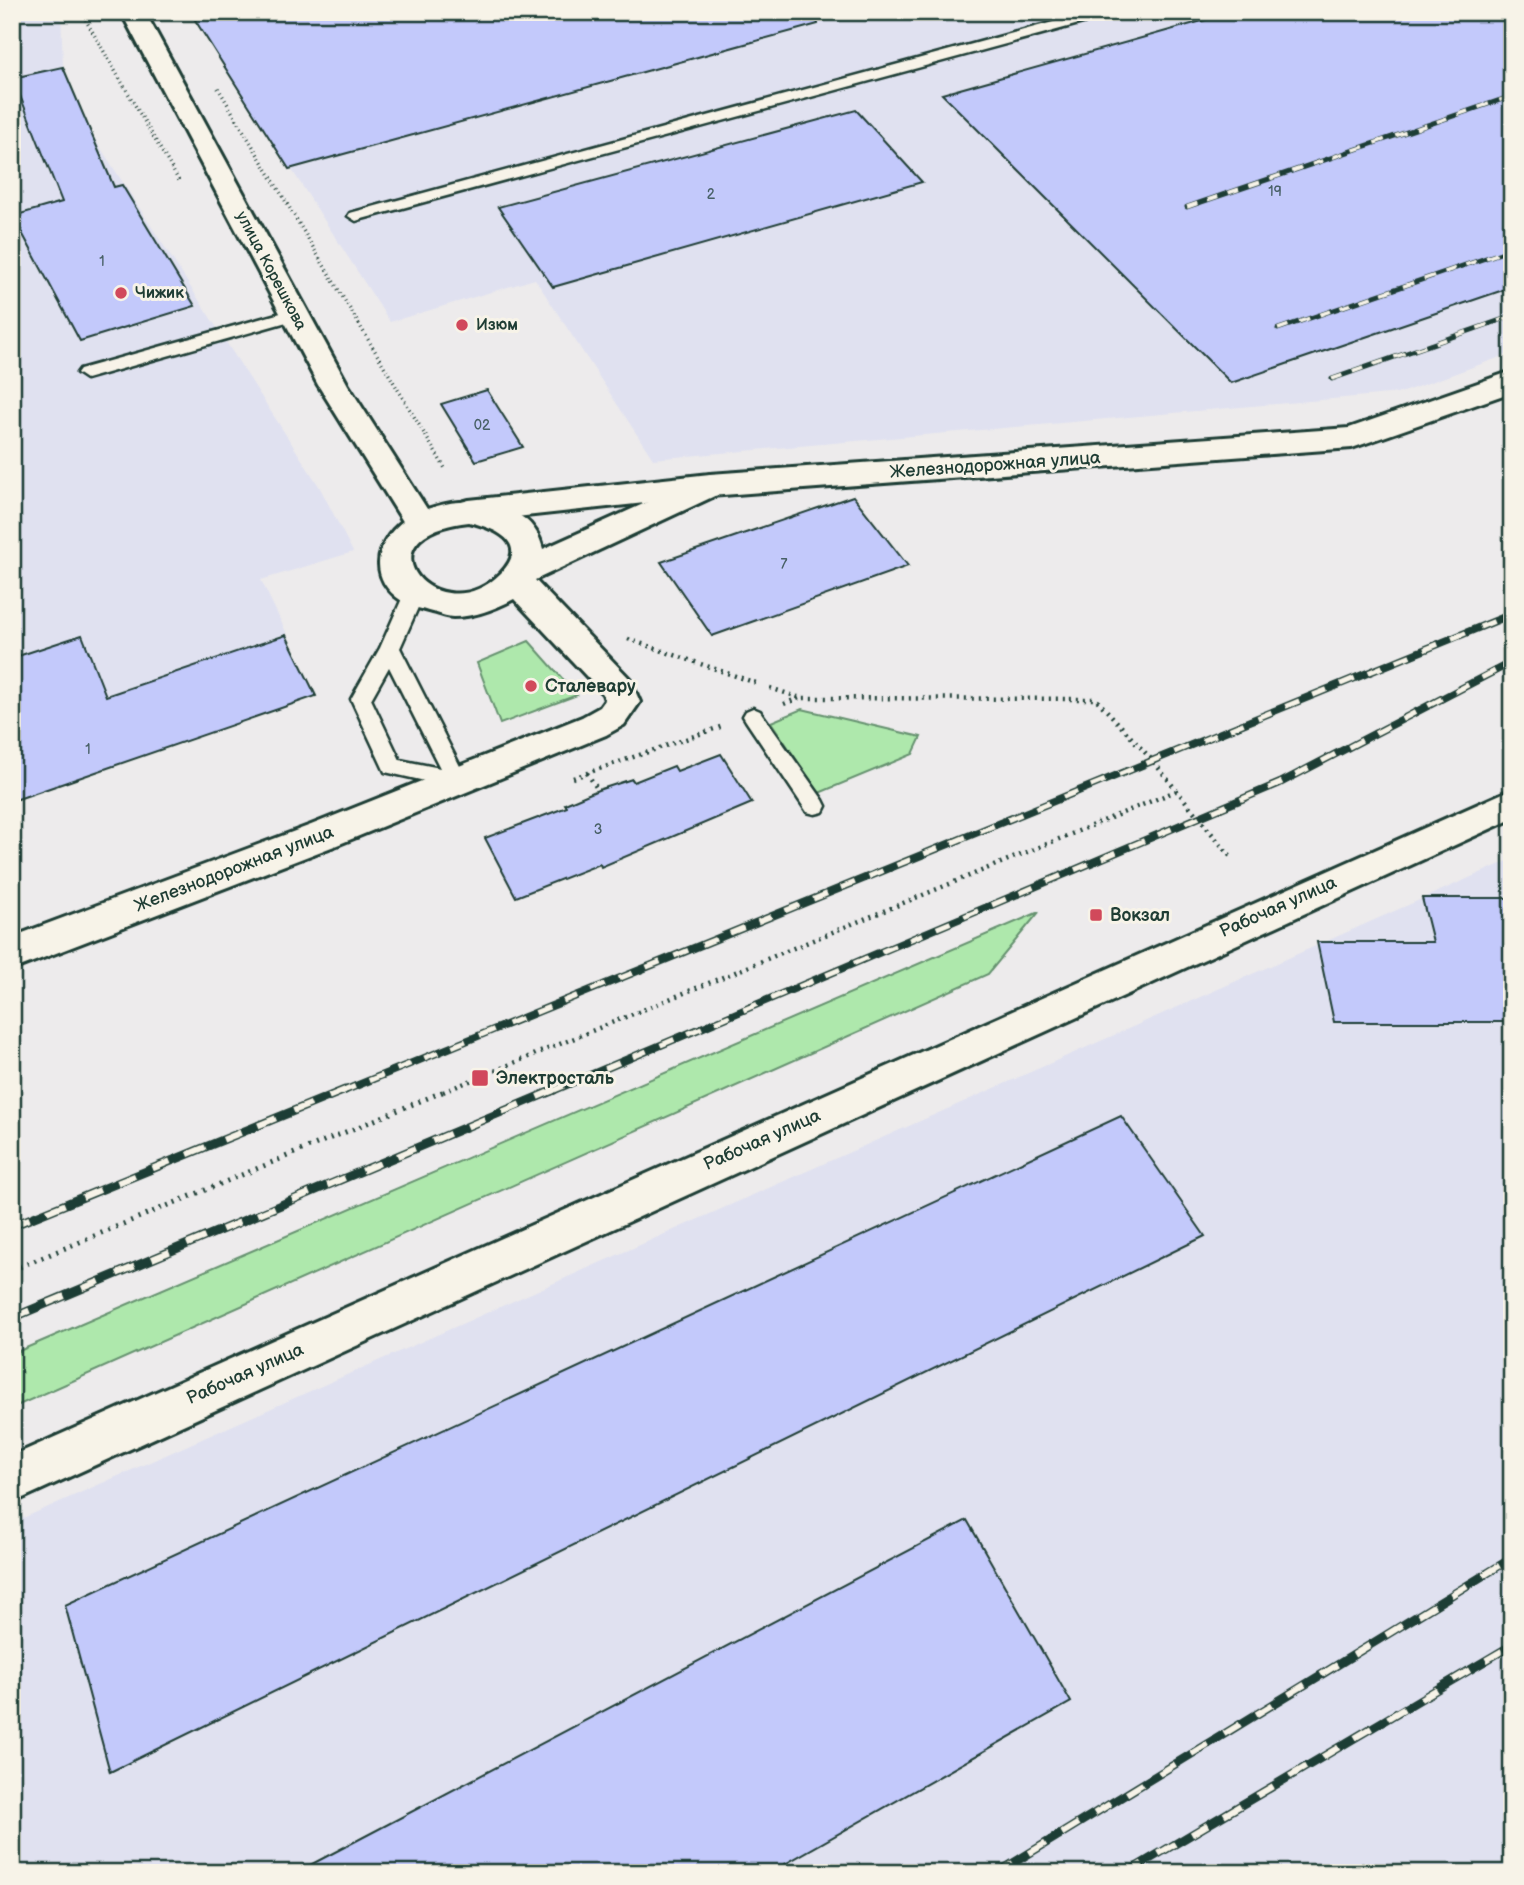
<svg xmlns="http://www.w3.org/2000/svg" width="1524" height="1885" viewBox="0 0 1524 1885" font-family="'Balsamiq Sans',sans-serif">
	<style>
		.built { fill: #e0e1f0 }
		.green { fill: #aee8ac; stroke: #669270; stroke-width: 2 }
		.building { fill: #c3c9fb; stroke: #1f3d34; stroke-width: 2 }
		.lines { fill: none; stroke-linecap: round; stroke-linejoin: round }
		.service-casing { stroke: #1f3d34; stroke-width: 5 }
		.minor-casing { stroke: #1f3d34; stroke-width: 6 }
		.tertiary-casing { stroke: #1f3d34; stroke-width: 6 }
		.secondary-casing { stroke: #1f3d34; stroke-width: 6 }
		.path-far2 { stroke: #1f3d34; stroke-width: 3.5; stroke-dasharray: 1 3.5; stroke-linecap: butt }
		.path-far1 { stroke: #1f3d34; stroke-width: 4.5; stroke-dasharray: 2 5; stroke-linecap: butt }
		.path { stroke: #1f3d34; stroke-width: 5; stroke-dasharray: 2 6; stroke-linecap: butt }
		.service { fill: #f7f3e8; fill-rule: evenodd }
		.minor { fill: #f7f3e8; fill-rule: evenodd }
		.tertiary { fill: #f7f3e8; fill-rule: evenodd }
		.secondary { fill: #f7f3e8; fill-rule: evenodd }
		.rail-far2-casing { stroke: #1f3d34; stroke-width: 5 }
		.rail-far1-casing { stroke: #1f3d34; stroke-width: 8 }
		.rail-casing { stroke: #1f3d34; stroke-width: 9 }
		.rail-far2 { stroke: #f7f3e8; stroke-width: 3.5; stroke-dasharray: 11; stroke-linecap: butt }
		.rail-far1 { stroke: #f7f3e8; stroke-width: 5; stroke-dasharray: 15; stroke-linecap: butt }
		.rail { stroke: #f7f3e8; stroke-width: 6; stroke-dasharray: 19; stroke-linecap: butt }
		.poi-dot { fill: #d1495b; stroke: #f7f3e8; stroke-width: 2.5 }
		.labels { text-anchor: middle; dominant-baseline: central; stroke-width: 6; stroke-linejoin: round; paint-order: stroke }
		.number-label { font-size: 14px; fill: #486066 }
		.far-street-label { font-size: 16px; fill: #1f3d34; stroke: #f7f3e8 }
		.far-poi-label { font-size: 16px; font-weight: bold; fill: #1f3d34; stroke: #f7f3e8; text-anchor: start }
		.street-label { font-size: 18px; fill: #1f3d34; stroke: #f7f3e8 }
		.poi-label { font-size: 18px; font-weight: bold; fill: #1f3d34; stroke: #f7f3e8; text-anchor: start }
	</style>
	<rect width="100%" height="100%" fill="#edebec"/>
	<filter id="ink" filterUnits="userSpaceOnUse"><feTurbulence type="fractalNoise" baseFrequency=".0143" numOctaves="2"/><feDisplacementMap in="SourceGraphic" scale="14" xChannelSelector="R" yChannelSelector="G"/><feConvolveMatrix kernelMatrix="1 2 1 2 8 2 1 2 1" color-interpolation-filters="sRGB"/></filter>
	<g filter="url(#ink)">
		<g class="built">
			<polygon points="12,12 61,12 63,67 91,133 319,486 353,552 261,580 288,636 12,731"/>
			<polygon points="190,12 1512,12 1512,353 1400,393 653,459 535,279 390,322"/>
			<polygon points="1512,859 1512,1873 12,1873 12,1523"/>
		</g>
		<g class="green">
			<polygon points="529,641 577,695 500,724 477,663"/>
			<polygon points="802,709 921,737 913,754 819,793 771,722"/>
			<polygon points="1039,912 988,974 12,1408 12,1354"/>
		</g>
		<g class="building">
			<polygon points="190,12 816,12 818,24 289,169"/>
			<polygon points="1234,12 1512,12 1512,287 1231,383 942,94"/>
			<polygon points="63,67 114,187 122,185 195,306 80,341 13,216 62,202 13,78"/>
			<polygon points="856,110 922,182 553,287 498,207"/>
			<polygon points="487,390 523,447 476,461 441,404"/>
			<polygon points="853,496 908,566 712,636 661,562"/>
			<polygon points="82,635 106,696 286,635 316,696 12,801 12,658"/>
			<polygon points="721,754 752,803 601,867 600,864 516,897 485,838 567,807 565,804 598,790 632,779 634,782 674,766 677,771"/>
			<polygon points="1422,898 1512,898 1512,1022 1334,1022 1317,942 1433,942"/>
			<polygon points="1121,1116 1205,1236 110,1772 65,1605"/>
			<polygon points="967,1520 1071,1702 769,1873 295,1873"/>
		</g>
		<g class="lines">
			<defs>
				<g id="service">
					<polygon points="1090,12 1114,12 1112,15 362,219 356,221 348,216 350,213"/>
					<polygon points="295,309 304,314 301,318 86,379 77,373 80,369"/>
					<path d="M414,587L421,589L424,594L400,648L467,780L464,786L456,788L385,772L351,699L380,648L404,594L407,589ZM389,667L440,768L400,760L371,699Z"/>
					<polygon points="753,708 760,711 823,800 826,806 823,812 815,814 807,812 746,721 743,716 746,711"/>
				</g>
				<path id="minor" d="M710,474L721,477L726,485L721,493L535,580L630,679L640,702L624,725L606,735L337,845L12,970V937L311,825L582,717L600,707L605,700L603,694L514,599C495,609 475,617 453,617C446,617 439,613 432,612C422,609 411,607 402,601C357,572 385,521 427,509C449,502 466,499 490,505C517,511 536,520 543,549ZM469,522C494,528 531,542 501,573C439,636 352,535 469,522Z"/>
				<g id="tertiary">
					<polygon points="1512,371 1512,392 1352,448 710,496 469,522 458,519 453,511 458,503 469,500 710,474 1349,428"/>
					<polygon points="1512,789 1512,819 12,1503 12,1456"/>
				</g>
				<polygon id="secondary" points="121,12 145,12 348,385 436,523 431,531 420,534 409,531 318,385"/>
			</defs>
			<use href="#service" class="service-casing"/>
			<use href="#minor" class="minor-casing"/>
			<use href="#tertiary" class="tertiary-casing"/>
			<use href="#secondary" class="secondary-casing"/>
			<g class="path-far2">
				<polyline points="81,12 179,181"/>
				<polyline points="218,88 446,470"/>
			</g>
			<g class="path-far1">
				<polyline points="628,639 759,684"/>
				<polyline points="770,688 798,697"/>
				<polyline points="784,704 799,698 1096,699 1152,760 1230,856"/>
				<polyline points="587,773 598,790"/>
				<polyline points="573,778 723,726"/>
				<polyline points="443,1092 1176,791"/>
			</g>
			<polyline class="path" points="12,1270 447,1090"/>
			<use href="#service" class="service"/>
			<use href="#minor" class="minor"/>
			<use href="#tertiary" class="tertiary"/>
			<use href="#secondary" class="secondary"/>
			<defs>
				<g id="rail-far2">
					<polyline points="1187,207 1512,96"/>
					<polyline points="1278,329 1512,249"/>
					<polyline points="1332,379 1512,316"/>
				</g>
				<g id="rail-far1">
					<polyline points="341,1092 1512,614"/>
					<polyline points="550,1092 1280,783 1512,662"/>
				</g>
				<g id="rail">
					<polyline points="12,1226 345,1090"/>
					<polyline points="12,1318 554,1090"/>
					<polyline points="997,1873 1512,1558"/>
					<polyline points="1126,1873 1512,1645"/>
				</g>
			</defs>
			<use href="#rail-far2" class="rail-far2-casing"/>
			<use href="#rail-far1" class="rail-far1-casing"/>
			<use href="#rail" class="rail-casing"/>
			<use href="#rail-far2" class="rail-far2"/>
			<use href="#rail-far1" class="rail-far1"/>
			<use href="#rail" class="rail"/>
		</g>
	</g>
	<g class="poi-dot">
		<circle cx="121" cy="293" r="7"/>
		<circle cx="462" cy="325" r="7"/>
		<circle cx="531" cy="686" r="7"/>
		<rect x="1089" y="908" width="14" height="14" rx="3.5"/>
		<rect x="471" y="1069" width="18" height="18" rx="3.5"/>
	</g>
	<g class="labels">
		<g class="number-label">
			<text x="1275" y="191">19</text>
			<text x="711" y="194">2</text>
			<text x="102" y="261">1</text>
			<text x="482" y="425">02</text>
			<text x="784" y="564">7</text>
			<text x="88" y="749">1</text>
			<text x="598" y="829">3</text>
		</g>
		<g class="far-street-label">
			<text transform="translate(271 271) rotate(62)">улица Корешкова</text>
		</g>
		<g class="far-poi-label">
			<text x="135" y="293">Чижик</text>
			<text x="476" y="325">Изюм</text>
		</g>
		<g class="street-label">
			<text transform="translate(995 465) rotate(-4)">Железнодорожная улица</text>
			<text transform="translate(234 869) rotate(-21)">Железнодорожная улица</text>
			<text transform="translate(1278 907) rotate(-24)">Рабочая улица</text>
			<text transform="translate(762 1140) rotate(-24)">Рабочая улица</text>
			<text transform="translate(245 1374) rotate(-24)">Рабочая улица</text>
		</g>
		<g class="poi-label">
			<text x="545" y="686">Сталевару</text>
			<text x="1110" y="915">Вокзал</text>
			<text x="496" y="1078">Электросталь</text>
		</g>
	</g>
	<rect width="1524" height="1885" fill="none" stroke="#f7f3e8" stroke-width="42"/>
	<rect x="21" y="21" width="1482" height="1843" fill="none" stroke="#1f3d34" stroke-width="2.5" filter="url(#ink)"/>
</svg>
